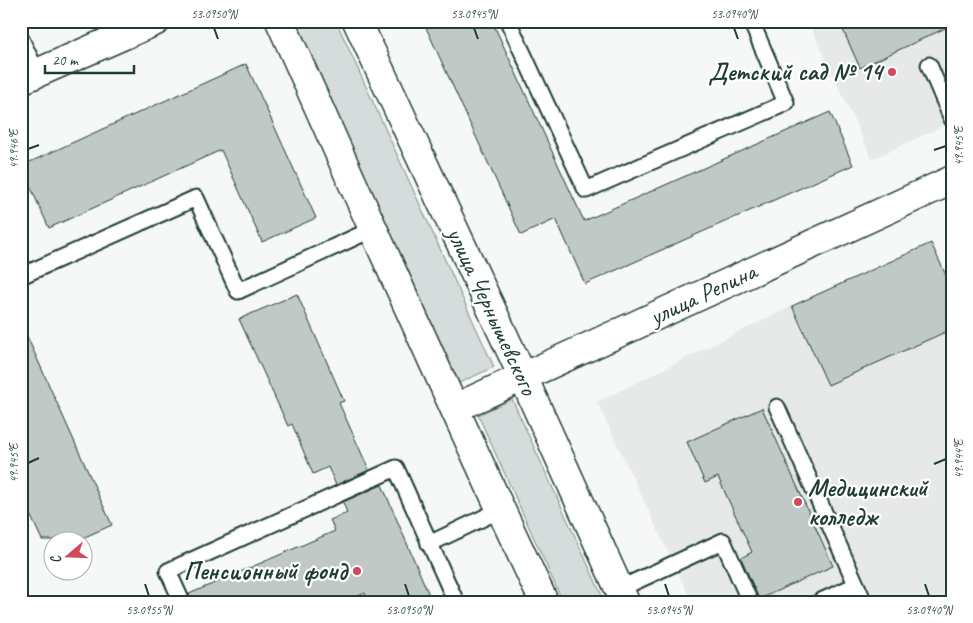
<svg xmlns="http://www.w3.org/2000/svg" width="973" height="623" viewBox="0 0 973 623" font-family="Caveat,sans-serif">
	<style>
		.built { fill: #e6e9e8 }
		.green { fill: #d6dcdb; stroke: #7a8c88 }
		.building { fill: #c0c9c6; stroke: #1f3d34 }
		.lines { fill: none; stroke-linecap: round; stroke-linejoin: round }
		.service-casing { stroke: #1f3d34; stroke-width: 19 }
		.minor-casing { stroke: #1f3d34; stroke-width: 31 }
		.secondary-casing { stroke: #1f3d34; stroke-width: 31 }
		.service { stroke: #fff; stroke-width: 15 }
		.minor { stroke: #fff; stroke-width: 28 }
		.secondary { stroke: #fff; stroke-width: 28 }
		.ticks { fill: none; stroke: #1f3d34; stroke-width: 2 }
		.poi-dot { fill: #d1495b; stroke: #fff; stroke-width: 2 }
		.labels { text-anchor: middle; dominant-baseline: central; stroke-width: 4.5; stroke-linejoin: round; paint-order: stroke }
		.poi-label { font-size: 25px; font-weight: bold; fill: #1f3d34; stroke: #fff; text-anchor: end }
		.street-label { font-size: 25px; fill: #1f3d34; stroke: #fff }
		.neatline { fill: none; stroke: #1f3d34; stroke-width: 2 }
		.ticks-label { font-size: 12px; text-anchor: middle; fill: #1f3d34 }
	</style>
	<rect width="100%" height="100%" fill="#f6f7f7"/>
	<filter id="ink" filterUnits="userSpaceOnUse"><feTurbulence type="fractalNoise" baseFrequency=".02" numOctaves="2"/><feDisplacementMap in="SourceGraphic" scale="10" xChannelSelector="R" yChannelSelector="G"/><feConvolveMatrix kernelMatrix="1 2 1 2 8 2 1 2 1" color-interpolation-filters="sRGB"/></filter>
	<g filter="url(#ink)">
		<g class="built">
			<polygon points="808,21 952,21 952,122 872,159"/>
			<polygon points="792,306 828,384 952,329 952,602 692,602 597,402"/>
		</g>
		<g class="green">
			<polygon points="301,21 336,21 494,367 459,383 295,24"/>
			<polygon points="512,399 605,602 563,602 478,415"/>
		</g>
		<g class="building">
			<polygon points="423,21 492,21 584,221 830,112 853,165 585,284 556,219 521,235"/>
			<polygon points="839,21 952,21 952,25 860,68"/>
			<polygon points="246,64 316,218 262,242 221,150 49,228 21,166"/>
			<polygon points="931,243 952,288 952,329 828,385 792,306"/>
			<polygon points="297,294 344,401 339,403 369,470 336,485 328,467 313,474 292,424 288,426 239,319"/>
			<polygon points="21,323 112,525 78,540 42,540 21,495"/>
			<polygon points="762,408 833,566 759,599 741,558 752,552 718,477 705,483 687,442"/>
			<polygon points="382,485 432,602 368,602 365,593 345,602 191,602 189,594 335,531 330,520 347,513 343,502"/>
		</g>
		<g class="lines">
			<defs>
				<g id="service">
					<polyline points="508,21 586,190 786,103 751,21"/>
					<polyline points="21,39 37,73"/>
					<polyline points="929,65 952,119"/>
					<polyline points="21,276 196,198 238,291 373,229"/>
					<polyline points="777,407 864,602"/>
					<polyline points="429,544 500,510"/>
					<polyline points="619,589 723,541 750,602"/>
					<polyline points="182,602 168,571 396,468 456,602"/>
					<polyline points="819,602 856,585"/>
				</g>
				<g id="minor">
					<path d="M280,21C367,215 453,410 544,602"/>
					<polyline points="357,21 523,377 625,602"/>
					<polyline points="455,408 952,180"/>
				</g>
				<polyline id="secondary" points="21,80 156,21"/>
			</defs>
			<use href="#service" class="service-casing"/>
			<use href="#minor" class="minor-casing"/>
			<use href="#secondary" class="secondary-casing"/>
			<use href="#service" class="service"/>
			<use href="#minor" class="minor"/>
			<use href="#secondary" class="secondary"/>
		</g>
	</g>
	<path class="ticks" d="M214,28L218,39M474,28L478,39M734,28L738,39M28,149L39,145M934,150L946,146M28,463L39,458M934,464L946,459M145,584L149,596M405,584L409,596M665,584L669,596M925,584L929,596"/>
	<g class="poi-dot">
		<circle cx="892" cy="72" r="5"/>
		<circle cx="798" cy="502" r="5"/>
		<circle cx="357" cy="571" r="5"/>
	</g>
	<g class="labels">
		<g class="poi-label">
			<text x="882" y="72">Детский сад № 14</text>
			<text x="808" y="488" text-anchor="start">Медицинский<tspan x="808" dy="29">колледж</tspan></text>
			<text x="347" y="571">Пенсионный фонд</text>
		</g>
		<g class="street-label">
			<text transform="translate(703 294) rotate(-25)">улица Репина</text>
			<text transform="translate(492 311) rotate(65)">улица Чернышевского</text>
		</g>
	</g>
	<rect width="973" height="623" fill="none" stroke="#fff" stroke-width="55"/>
	<g transform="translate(68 556) rotate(251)"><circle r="24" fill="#ffffff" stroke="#a5b1ae"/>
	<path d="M0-4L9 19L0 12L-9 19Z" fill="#d1495b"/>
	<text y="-8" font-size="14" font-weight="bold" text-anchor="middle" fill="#1f3d34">С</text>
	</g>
	<path d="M45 65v8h89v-8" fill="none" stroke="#1f3d34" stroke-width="2.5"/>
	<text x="52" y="65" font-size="15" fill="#1f3d34" stroke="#ffffff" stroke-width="4" paint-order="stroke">20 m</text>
	<rect x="28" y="28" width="918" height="568" class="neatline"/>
	<g class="ticks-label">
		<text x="214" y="18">53.0950°N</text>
		<text x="474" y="18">53.0945°N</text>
		<text x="734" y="18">53.0940°N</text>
		<text transform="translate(959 146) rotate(-90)" y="4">49.945°E</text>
		<text transform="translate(14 149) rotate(-90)" y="4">49.946°E</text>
		<text transform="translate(959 459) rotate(-90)" y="4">49.944°E</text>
		<text transform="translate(14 463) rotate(-90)" y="4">49.945°E</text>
		<text x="149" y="614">53.0955°N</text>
		<text x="409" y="614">53.0950°N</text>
		<text x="669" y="614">53.0945°N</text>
		<text x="929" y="614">53.0940°N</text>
	</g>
</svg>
